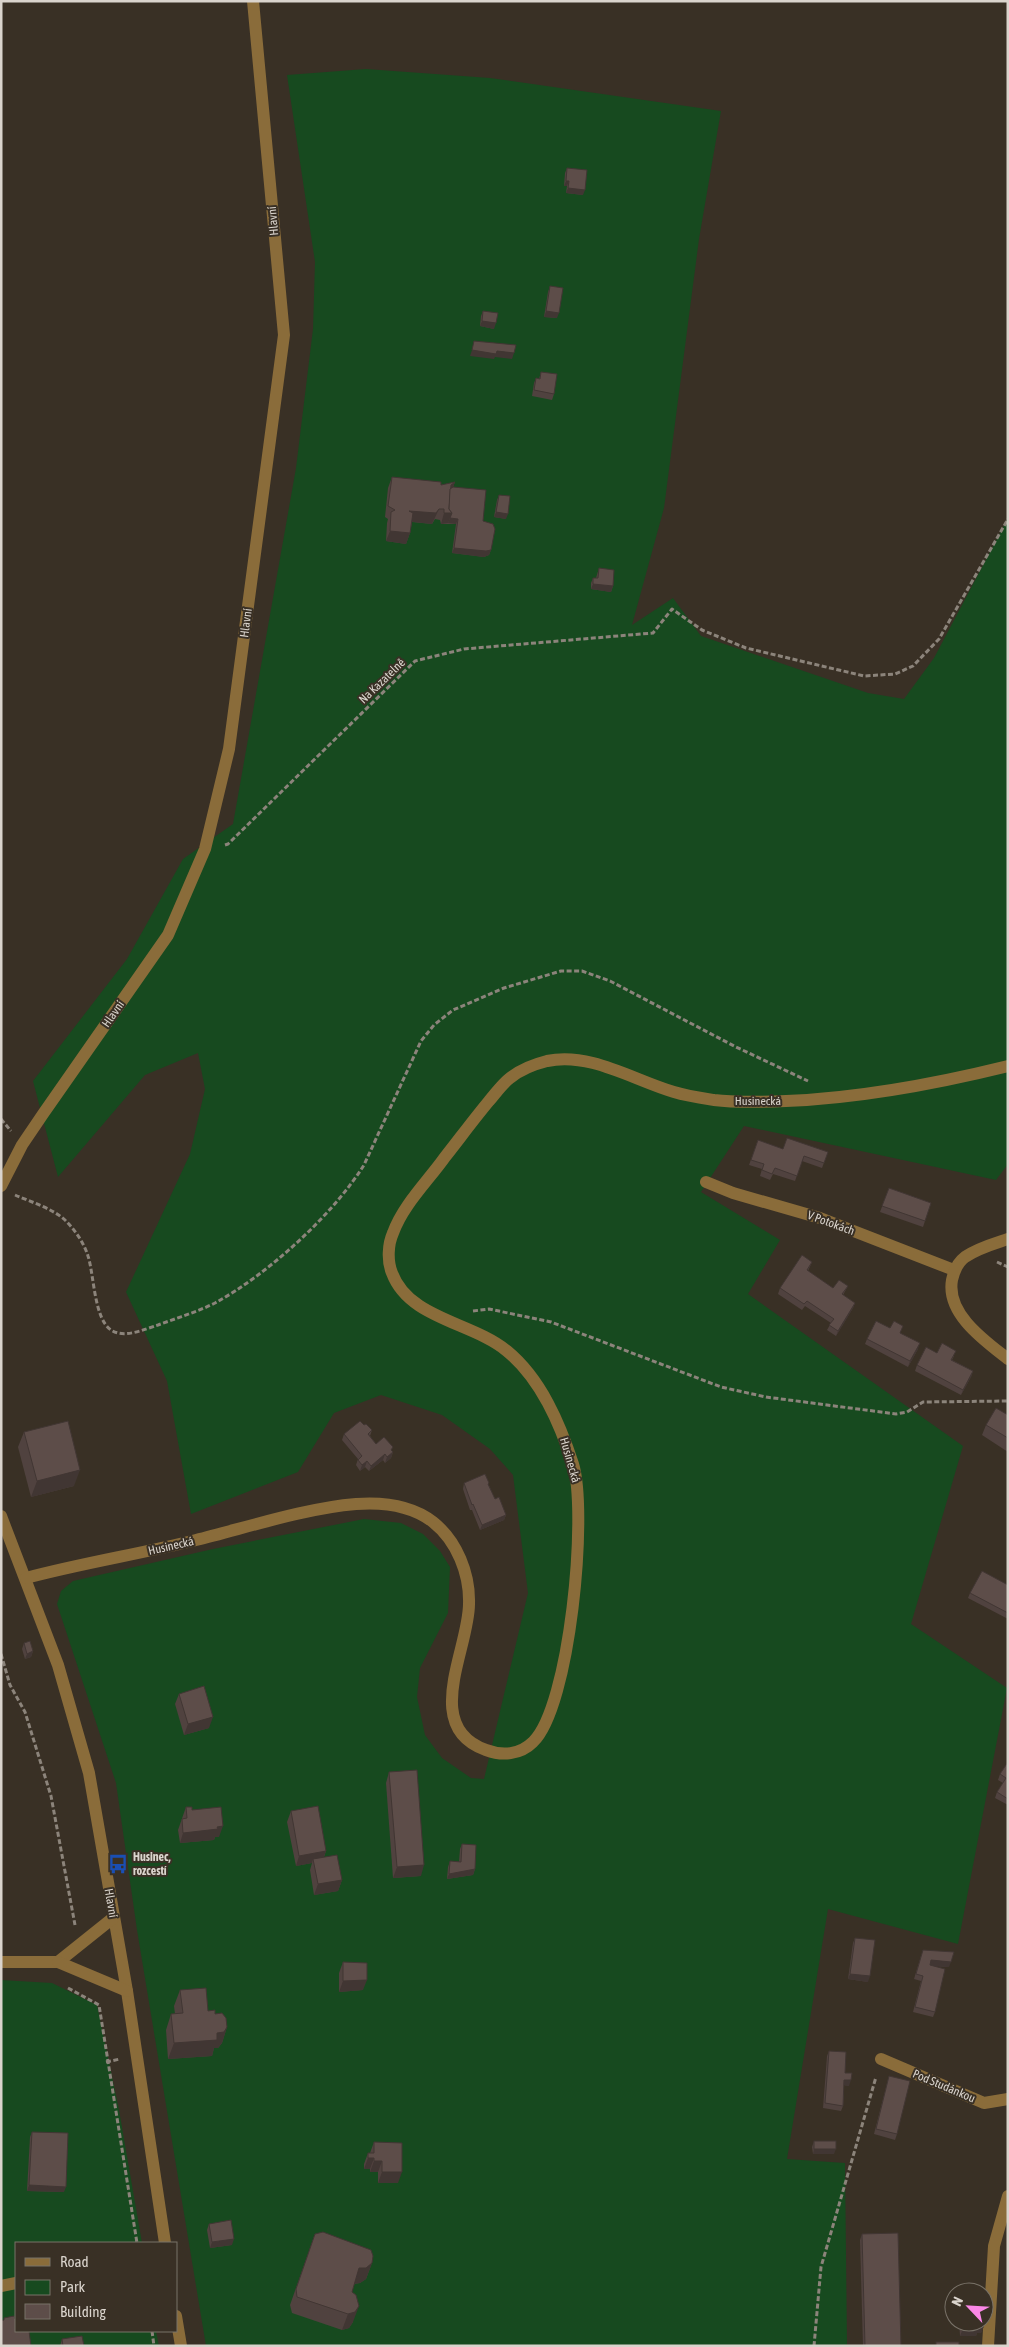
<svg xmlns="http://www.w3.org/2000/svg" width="1009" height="2347" viewBox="0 0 1009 2347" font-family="'Asap Condensed',sans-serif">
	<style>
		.green { fill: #174a1f }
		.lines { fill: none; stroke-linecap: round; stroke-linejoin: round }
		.path { stroke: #8c847b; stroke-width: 3; stroke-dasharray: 5 2.5; stroke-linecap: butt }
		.minor { stroke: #8a6c3a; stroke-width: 12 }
		.wall { fill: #50423f }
		.shaded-wall { fill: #413633 }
		.building { fill: #5d4d49; stroke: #413633 }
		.labels { text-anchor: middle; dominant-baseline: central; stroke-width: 4; stroke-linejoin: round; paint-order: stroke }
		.street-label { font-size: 12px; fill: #dad4cd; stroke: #393025 }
		.poi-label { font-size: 12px; font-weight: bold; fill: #dad4cd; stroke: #393025; text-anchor: start }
	</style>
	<rect width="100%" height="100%" fill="#393025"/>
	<g class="green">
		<polygon points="366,69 490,78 721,111 699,239 664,508 632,625 673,598 701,636 868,693 904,699 934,658 1008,518 1008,1164 996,1180 744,1126 701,1192 780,1240 748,1294 963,1446 911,1624 1007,1688 958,1944 828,1909 787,2159 845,2163 847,2346 206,2346 137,1930 116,1783 57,1604 61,1591 73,1581 213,1549 364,1519 401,1523 423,1534 440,1551 450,1567 448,1613 420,1668 417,1697 425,1735 442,1758 471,1778 484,1779 528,1593 513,1475 490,1449 442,1415 381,1395 334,1413 298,1472 191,1514 167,1381 126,1292 190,1154 205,1089 198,1053 145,1075 58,1177 33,1081 127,959 183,859 233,824 296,468 313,329 315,262 287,75"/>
		<polygon points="1,1980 52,1983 97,2005 119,2110 142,2243 16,2243 16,2331 156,2331 159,2346 1,2346"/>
	</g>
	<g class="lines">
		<g class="path">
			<polyline points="225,845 228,844 415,661 464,649 653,633 672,609 702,630 746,648 864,676 895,674 913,666 939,639 1008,519"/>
			<polyline points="1,1119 11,1131"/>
			<path d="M15,1195C31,1202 54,1209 66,1221C75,1230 84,1243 88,1256C94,1274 94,1319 111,1330C124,1339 145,1329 158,1325C177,1318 197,1312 215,1303C268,1274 332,1216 364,1165L421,1041L434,1025L453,1010L504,988L561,971H582L610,981L736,1047L808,1081"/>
			<polyline points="997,1262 1008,1267"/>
			<polyline points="473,1311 489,1309 551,1322 721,1387 766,1397 896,1414 907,1412 923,1402 1008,1401"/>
			<polyline points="1,1654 10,1685 25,1712 51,1796 75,1925"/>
			<polyline points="68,1988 99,2005 137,2243"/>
			<polyline points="106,2062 120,2059"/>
			<polyline points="152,2331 154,2346"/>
			<polyline points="814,2346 821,2267 876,2077"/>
		</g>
		<g class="minor">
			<polyline points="706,1182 733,1193 820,1218 954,1270"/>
			<polyline points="1,1186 22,1145 43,1114 168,935 205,849 229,749 284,335 253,1"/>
			<path d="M1008,1239C993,1244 978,1248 965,1257C957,1263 954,1271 952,1280C946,1314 985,1341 1008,1359"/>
			<polyline points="1,1516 58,1665 89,1773 127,1991 165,2243"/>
			<path d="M26,1578C82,1563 140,1554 196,1540C245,1528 306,1508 356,1504C383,1502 411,1505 433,1522C457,1541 470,1574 469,1604C469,1649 421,1727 486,1750C502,1756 520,1755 533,1742C570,1707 588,1513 573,1464C560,1424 541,1379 507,1351C472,1322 409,1319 392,1273C387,1261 388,1244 393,1233C403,1205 428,1181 445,1157C460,1138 474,1119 489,1101C496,1093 502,1084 510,1078C520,1070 535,1064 547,1061C591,1052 633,1080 674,1092C687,1096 701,1098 714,1100C738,1103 763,1102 786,1101C861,1098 935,1084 1008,1066"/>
			<polyline points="1,1962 58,1962 113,1918"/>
			<polyline points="58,1962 127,1991"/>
			<polyline points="881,2059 984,2103 1008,2099"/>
			<polyline points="1,2286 16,2283"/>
			<polyline points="176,2316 181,2346"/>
			<polyline points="988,2346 994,2246 1008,2196"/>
		</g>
	</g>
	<g class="wall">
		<polygon points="567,168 583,195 566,193 567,186 564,186 565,173"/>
		<polygon points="550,286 557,318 544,317 548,292"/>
		<polygon points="483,311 494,329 480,326 481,316"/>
		<polygon points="541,372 554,394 552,400 532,396 534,383 536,378 539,379"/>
		<polygon points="392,477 441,485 455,482 453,487 483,521 491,550 489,555 484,557 452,553 456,524 441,524 440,520 435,519 432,524 412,522 410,533 406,544 386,541 387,523 388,519 385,517 388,488"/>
		<polygon points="499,495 506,519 494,517 497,500"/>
		<polygon points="599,568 613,586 611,592 591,589 591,583 593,578 596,578"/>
		<polygon points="758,1140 783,1149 828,1152 822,1168 802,1161 795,1181 773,1174 770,1180 760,1176 762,1169 749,1165"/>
		<polygon points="889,1188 931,1203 923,1227 880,1212"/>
		<polygon points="812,1262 808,1271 833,1288 848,1286 843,1295 855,1303 853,1308 836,1336 827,1330 831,1323 805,1306 802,1310 778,1294 780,1288"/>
		<polygon points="900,1333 918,1349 908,1367 865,1344 867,1339"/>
		<polygon points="937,1353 954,1356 952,1360 973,1371 971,1377 961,1395 915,1371 917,1365"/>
		<polygon points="1008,1415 1008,1452 982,1435 986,1425"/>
		<polygon points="364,1425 372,1430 370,1436 376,1444 392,1451 393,1452 391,1458 385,1463 383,1460 369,1471 365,1467 360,1471 356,1465 358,1459 342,1440 344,1434"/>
		<polygon points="24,1432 74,1486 31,1497 18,1447"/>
		<polygon points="464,1483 489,1486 495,1499 506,1515 504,1520 480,1530 472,1510 470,1510 463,1489"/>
		<polygon points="1008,1585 1008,1619 968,1598 970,1593"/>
		<polygon points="24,1643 33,1651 31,1657 25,1659 22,1649"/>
		<polygon points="179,1694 209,1728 184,1735 175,1704"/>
		<polygon points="1008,1762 1008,1805 995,1798 997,1792 1003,1783 998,1780 1000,1774"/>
		<polygon points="389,1772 421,1876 393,1878 386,1783"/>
		<polygon points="186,1807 192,1810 219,1837 215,1837 214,1840 180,1843 178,1830"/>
		<polygon points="291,1811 326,1851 324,1857 342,1880 338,1891 314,1895 310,1870 312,1863 296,1866 287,1822"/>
		<polygon points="462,1844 475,1869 473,1875 447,1879 448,1867 450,1861 459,1862 460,1849"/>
		<polygon points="855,1938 868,1982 848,1979 853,1943"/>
		<polygon points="921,1956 949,1967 933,1966 935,2012 933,2017 913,2012 921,1981 914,1979"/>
		<polygon points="343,1962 363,1990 339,1992 339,1973"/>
		<polygon points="180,1990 208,2011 215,2014 227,2027 222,2043 218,2048 214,2048 212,2056 168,2059 166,2030 171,2014 175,2014 174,2006"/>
		<polygon points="829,2051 845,2073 849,2086 844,2085 843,2106 841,2111 823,2108 827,2056"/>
		<polygon points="889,2076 897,2134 895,2140 874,2134"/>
		<polygon points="32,2132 64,2192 27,2191 30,2137"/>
		<polygon points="814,2141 834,2154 813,2154 812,2147"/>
		<polygon points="374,2142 398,2183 378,2183 378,2172 370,2172 370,2169 364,2169 364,2164 368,2153 370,2153"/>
		<polygon points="209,2224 232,2245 210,2248 207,2230"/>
		<polygon points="315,2234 372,2263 366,2279 360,2283 354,2284 352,2292 353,2322 349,2328 342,2330 292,2313 290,2305"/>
		<polygon points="862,2234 901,2346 863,2346 860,2240"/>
		<polygon points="959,2322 983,2322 983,2328 981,2333 977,2333 976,2336 960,2336"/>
		<polygon points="62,2339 84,2346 60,2346"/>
	</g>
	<g class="shaded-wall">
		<polygon points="566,181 569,181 567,186 564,186"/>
		<polygon points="568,188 585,190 583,195 566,193"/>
		<polygon points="546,311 559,313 557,318 544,317"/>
		<polygon points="482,321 496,323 494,329 480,326"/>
		<polygon points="472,350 497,351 514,353 512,359 495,357 494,359 470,356"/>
		<polygon points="455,482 451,493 448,495 451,485"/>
		<polygon points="439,509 432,524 405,521 409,511"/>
		<polygon points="496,512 508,514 506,519 494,517"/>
		<polygon points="444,513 452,513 448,523 441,524"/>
		<polygon points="450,518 458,519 456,524 448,523"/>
		<polygon points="390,531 410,533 406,544 386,541"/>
		<polygon points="454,548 491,550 489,555 484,557 452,553"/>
		<polygon points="593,584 613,586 611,592 591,589"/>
		<polygon points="855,1303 853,1308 836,1336 838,1331"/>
		<polygon points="920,1343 918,1349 908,1367 910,1361"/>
		<polygon points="973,1371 971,1377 961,1395 963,1390"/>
		<polygon points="393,1452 391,1458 385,1463 387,1457"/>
		<polygon points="385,1454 383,1460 369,1471 371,1466"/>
		<polygon points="367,1461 365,1467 360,1471 362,1465"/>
		<polygon points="80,1470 74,1486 31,1497 37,1481"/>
		<polygon points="506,1515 504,1520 480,1530 482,1525"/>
		<polygon points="33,1651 31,1657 25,1659 27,1654"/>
		<polygon points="213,1717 209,1728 184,1735 188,1724"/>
		<polygon points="223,1826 219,1837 215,1837 214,1840 180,1843 183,1833"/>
		<polygon points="326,1851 322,1862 313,1859 312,1863 296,1866 299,1856"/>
		<polygon points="424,1865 421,1876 393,1878 397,1867"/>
		<polygon points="475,1869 473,1875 447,1879 449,1874"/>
		<polygon points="342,1880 338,1891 314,1895 318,1884"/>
		<polygon points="931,1960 951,1962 949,1967 929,1966"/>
		<polygon points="850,1974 870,1976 868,1982 848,1979"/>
		<polygon points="367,1980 363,1990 339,1992 343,1981"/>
		<polygon points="227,2027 222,2043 218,2048 214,2048 212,2056 168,2059 174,2043 217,2033"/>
		<polygon points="844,2080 851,2080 849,2086 842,2085"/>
		<polygon points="814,2149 836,2149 834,2154 813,2154"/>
		<polygon points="368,2158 374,2158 370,2169 364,2169"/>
		<polygon points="374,2161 382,2161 378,2172 370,2172"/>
		<polygon points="382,2172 402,2172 398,2183 378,2183"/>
		<polygon points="29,2185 66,2187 64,2192 27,2191"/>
		<polygon points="234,2239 232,2245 210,2248 212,2242"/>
		<polygon points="372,2263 366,2279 360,2283 353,2284 359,2268"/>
		<polygon points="359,2306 353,2322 349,2328 342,2330 348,2314"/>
		<polygon points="978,2328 983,2328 981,2333 977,2333 976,2336 960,2336 962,2331"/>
	</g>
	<g class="building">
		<polygon points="567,168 587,170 585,190 568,188 569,181 566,181"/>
		<polygon points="550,286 563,288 559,313 546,311"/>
		<polygon points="483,311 498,313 496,323 482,321"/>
		<polygon points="474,341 516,345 514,353 497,351 496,354 472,350"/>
		<polygon points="541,372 557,374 554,394 534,390 536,378 540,379"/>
		<polygon points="392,477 441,482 441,485 455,482 451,485 449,509 452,513 444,513 444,509 439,509 436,513 409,511 413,513 410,533 390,531 391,512 395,510 388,506"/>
		<polygon points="453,487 486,490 483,521 493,524 495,529 491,550 486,551 454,548 458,519 450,518 452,513 449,509 450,489"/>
		<polygon points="499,495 510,496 508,514 496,512"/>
		<polygon points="599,568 614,570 613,586 593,584 593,578 598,578"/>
		<polygon points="787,1138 828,1152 824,1163 804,1156 797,1176 775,1168 772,1174 762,1170 764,1164 751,1160 758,1140 783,1149"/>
		<polygon points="889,1188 931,1203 925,1221 882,1206"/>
		<polygon points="802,1255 812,1262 807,1270 833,1288 839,1280 848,1286 842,1294 855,1303 838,1331 829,1325 834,1319 807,1301 804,1304 780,1288"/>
		<polygon points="876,1321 890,1328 894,1321 903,1326 900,1333 920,1343 910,1361 867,1339"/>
		<polygon points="942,1343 956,1351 951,1360 973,1371 963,1390 917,1365 926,1347 937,1353"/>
		<polygon points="996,1408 1008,1415 1008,1438 986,1425"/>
		<polygon points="68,1421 80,1470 37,1481 24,1432"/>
		<polygon points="360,1421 364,1425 366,1424 372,1430 368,1434 376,1444 384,1437 393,1447 391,1450 393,1452 387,1457 385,1454 371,1466 367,1461 362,1465 358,1460 362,1456 344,1434"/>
		<polygon points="485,1474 489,1483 488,1484 495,1499 499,1497 506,1515 482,1525 473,1504 472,1505 464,1483"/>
		<polygon points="982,1571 1008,1585 1008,1613 970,1593"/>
		<polygon points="30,1641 33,1651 27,1654 24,1643"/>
		<polygon points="204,1686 213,1717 188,1724 179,1694"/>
		<polygon points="1008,1762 1008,1799 997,1792 1006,1778 1000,1774"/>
		<polygon points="417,1770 424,1865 397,1867 389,1772"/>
		<polygon points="318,1806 326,1851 299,1856 291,1811"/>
		<polygon points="186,1807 192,1807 192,1810 221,1807 223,1826 217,1827 218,1829 183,1833 182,1819 187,1818"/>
		<polygon points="462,1844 476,1845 475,1869 449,1874 450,1861 461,1862"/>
		<polygon points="337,1855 342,1880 318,1884 313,1859"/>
		<polygon points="855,1938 875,1940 870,1976 850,1974"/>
		<polygon points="923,1950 954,1952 951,1962 931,1960 930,1965 945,1969 935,2012 915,2007 923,1976 916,1974"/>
		<polygon points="343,1962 367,1963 367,1980 343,1981"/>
		<polygon points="206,1988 208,2011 215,2010 215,2014 222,2013 226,2018 227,2027 224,2032 217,2033 217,2040 174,2043 171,2014 183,2013 180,1990"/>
		<polygon points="829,2051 846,2052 845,2073 852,2073 851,2080 844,2080 843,2106 825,2103"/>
		<polygon points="889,2076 910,2081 897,2134 876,2129"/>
		<polygon points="32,2132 68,2133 66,2187 29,2185"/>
		<rect x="814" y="2141" width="22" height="8"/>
		<polygon points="374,2142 402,2143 402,2172 382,2172 382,2161 374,2161 374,2158 368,2158 368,2153 374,2153"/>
		<polygon points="231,2220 234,2239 212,2242 209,2224"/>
		<polygon points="323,2232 371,2250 373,2256 372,2263 366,2268 359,2268 352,2292 356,2295 359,2306 355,2312 348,2314 297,2297 296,2289 315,2234"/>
		<polygon points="898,2233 901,2346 865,2346 862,2234"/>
		<polygon points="14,2316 15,2319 16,2319 16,2331 29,2331 31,2346 1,2346 1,2321 4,2320 4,2318"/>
		<polygon points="962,2322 983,2322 983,2328 978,2328 978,2330 962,2331"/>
		<polygon points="82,2336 84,2346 63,2346 62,2339"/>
		<rect x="936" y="2342" width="23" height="4"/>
	</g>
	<defs>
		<symbol id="bus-bare" viewBox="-9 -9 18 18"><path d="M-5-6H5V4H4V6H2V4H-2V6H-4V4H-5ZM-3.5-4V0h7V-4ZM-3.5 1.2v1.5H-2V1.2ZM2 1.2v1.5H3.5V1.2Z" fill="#1a4fb4" stroke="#393025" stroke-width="2.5" paint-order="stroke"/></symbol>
	</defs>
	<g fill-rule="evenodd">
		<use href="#bus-bare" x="104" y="1850" width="28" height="28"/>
	</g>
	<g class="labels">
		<g class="street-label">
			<text transform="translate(273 221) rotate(-95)">Hlavní</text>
			<text transform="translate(246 623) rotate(-82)">Hlavní</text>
			<text transform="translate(382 681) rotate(-44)">Na Kazatelně</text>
			<text transform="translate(113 1014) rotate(-55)">Hlavní</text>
			<text x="758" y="1101">Husinecká</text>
			<text transform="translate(831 1223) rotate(20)">V Potokách</text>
			<text transform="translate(570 1460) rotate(74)">Husinecká</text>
			<text transform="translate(171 1546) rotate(-13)">Husinecká</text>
			<text transform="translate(111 1903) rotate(80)">Hlavní</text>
			<text transform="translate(944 2086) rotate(23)">Pod Studánkou</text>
		</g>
		<g class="poi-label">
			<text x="133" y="1857">Husinec,<tspan x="133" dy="14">rozcestí</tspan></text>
		</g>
	</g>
	<rect width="1009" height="2347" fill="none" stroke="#dad4cd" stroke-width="5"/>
	<rect x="15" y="2242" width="162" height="90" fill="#393025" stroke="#797268"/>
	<rect x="25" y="2258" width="25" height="8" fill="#8a6c3a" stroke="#797268"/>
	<text x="60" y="2267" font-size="15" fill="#dad4cd">Road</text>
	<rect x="25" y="2280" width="25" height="15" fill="#174a1f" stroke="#797268"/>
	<text x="60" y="2292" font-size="15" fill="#dad4cd">Park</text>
	<rect x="25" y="2304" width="25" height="15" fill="#5d4d49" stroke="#797268"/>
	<text x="60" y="2317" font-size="15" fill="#dad4cd">Building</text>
	<g transform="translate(969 2307) rotate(295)"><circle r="24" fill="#393025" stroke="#797268"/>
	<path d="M0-4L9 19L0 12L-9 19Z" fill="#fa87e6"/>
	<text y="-8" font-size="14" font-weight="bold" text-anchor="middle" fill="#dad4cd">N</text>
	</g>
</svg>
